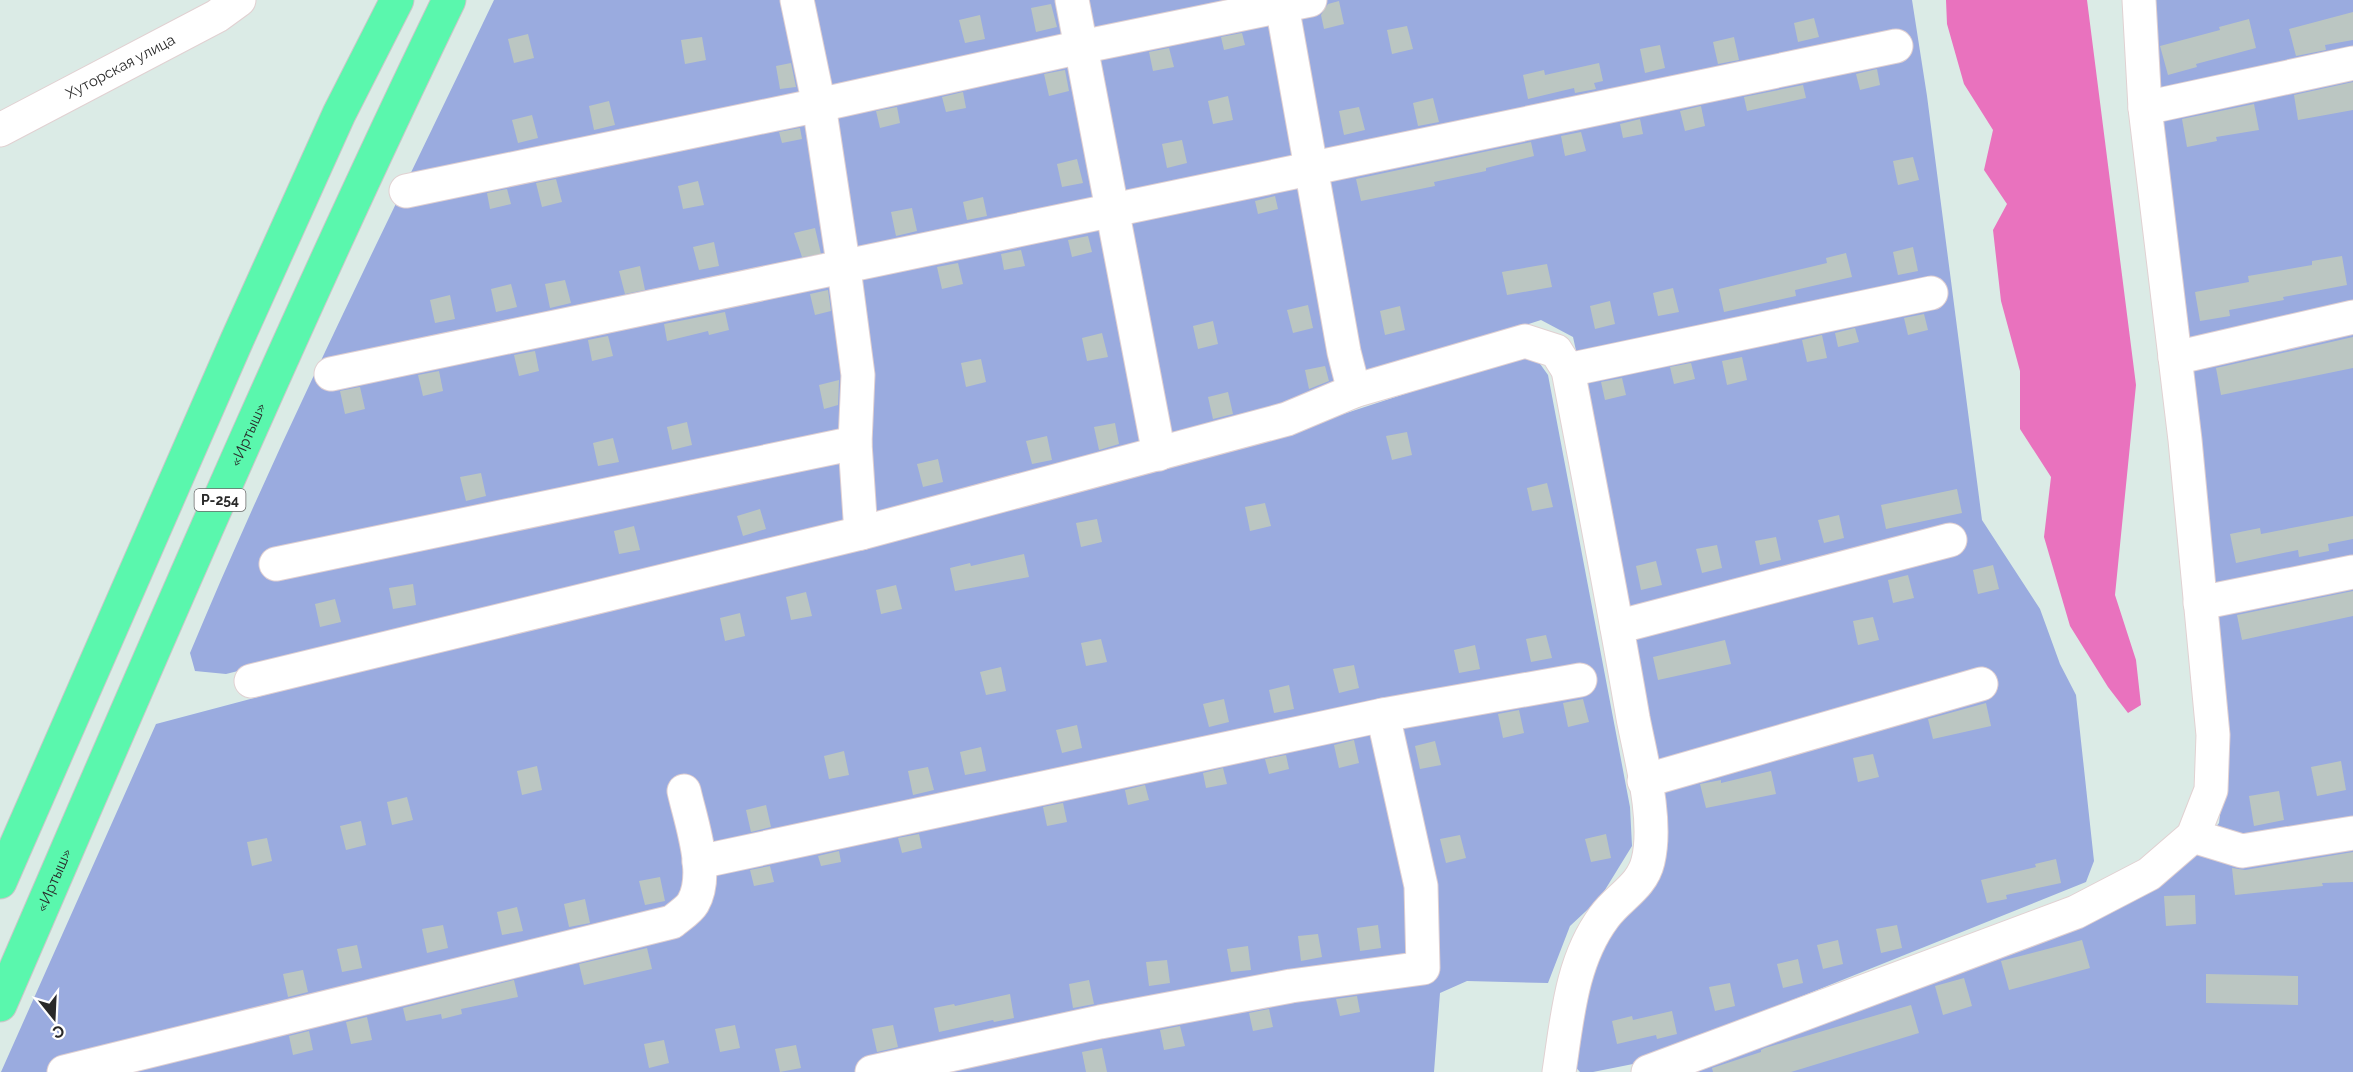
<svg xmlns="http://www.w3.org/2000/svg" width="2353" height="1072" viewBox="0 0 2353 1072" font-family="Raleway,sans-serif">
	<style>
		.green { fill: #9aabdf }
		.water { fill: #e972be }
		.building { fill: #bbc6c2 }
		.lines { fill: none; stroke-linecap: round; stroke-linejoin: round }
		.minor-casing { stroke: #e1d1d2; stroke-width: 35 }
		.highway-casing { stroke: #c7c7c7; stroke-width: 35 }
		.minor { stroke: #fff; stroke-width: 33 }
		.highway { stroke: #5af7ad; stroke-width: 33 }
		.labels { text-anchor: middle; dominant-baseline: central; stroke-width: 4.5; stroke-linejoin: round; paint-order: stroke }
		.shield { fill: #fff; stroke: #696969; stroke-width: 1.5 }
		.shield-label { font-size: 14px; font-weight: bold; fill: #292929 }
		.street-label { font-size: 15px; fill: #292929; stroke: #fff }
	</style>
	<rect width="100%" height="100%" fill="#dbebe6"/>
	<g class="green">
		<path d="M494,0H1912L1927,96L1982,520L2040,609L2060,664L2076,695L2094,861L2086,882L1633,1064L1593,1072H1580L1572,1063L1589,961L1604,930L1651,886L1583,382L1573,337L1541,320L1250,414L994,483L226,674L195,671L190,653C282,432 391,216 494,0Z"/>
		<polygon points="2152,0 2353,0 2353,1072 1671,1072 2192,857 2219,823 2227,759 2161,171"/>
		<polygon points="1518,357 1538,361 1548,375 1630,807 1632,846 1600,898 1570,926 1548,983 1467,981 1440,993 1434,1072 1,1072 156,724 640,596 1325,420"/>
	</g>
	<polygon class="water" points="1946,0 2087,0 2136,385 2115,595 2136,660 2141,705 2128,713 2108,687 2070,626 2044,537 2051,477 2020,429 2020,371 2001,301 1993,230 2007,204 1984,170 1993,130 1964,84 1947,24"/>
	<g class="building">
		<polygon points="1339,1 1344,24 1324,29 1321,15 1328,4"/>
		<polygon points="1051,4 1057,27 1036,32 1031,8"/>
		<polygon points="2353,12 2353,40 2325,45 2326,50 2296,56 2289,29"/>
		<polygon points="980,15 985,39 965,43 959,20"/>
		<polygon points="1814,18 1819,37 1798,42 1794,23"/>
		<polygon points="2249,19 2256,48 2196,64 2197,67 2168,75 2160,46 2220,30 2219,27"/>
		<polygon points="1407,26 1413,49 1392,54 1387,30"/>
		<polygon points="1242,33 1245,45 1224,50 1221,37"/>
		<polygon points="528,34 534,58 514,63 508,39"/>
		<polygon points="702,37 706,60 685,64 681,40"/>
		<polygon points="1734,37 1739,60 1718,64 1713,42"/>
		<polygon points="1660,45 1665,68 1645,73 1640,49"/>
		<polygon points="1169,48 1174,67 1153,71 1149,52"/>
		<polygon points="791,63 796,87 780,89 776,66"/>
		<polygon points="1599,63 1603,81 1594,83 1596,89 1575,93 1574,88 1528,99 1523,75 1544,70 1545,75"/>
		<polygon points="1877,69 1880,85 1860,90 1856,74"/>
		<polygon points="1065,70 1069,91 1049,96 1044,74"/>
		<polygon points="2353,82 2353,110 2298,120 2294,95"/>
		<polygon points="1803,85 1806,98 1747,111 1744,97"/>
		<polygon points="963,92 966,108 946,112 942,97"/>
		<polygon points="1228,96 1233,120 1213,124 1208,101"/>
		<polygon points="1433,98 1439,122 1418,126 1413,103"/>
		<polygon points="609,101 615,125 594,130 589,106"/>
		<polygon points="2254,104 2259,130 2216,137 2217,141 2187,147 2182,119"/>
		<polygon points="1701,106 1705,126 1685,131 1680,111"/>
		<polygon points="897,107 900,123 880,128 876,111"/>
		<polygon points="1359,107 1365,130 1344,135 1339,111"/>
		<polygon points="532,115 538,138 518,143 512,120"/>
		<polygon points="1640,119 1643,134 1623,138 1620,124"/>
		<polygon points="800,128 802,139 782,143 779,132"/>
		<polygon points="1581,132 1586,151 1565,156 1561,136"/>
		<polygon points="1182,140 1187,163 1167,168 1162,144"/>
		<polygon points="1531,142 1534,156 1486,168 1486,171 1434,182 1435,186 1361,201 1356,179"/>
		<polygon points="1913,157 1919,180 1898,185 1893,161"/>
		<polygon points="1077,159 1083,183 1062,187 1057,164"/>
		<polygon points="556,179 562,202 542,207 536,183"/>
		<polygon points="698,181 704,205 683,209 678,186"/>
		<polygon points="507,189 511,204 490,209 487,193"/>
		<polygon points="1275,196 1278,209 1258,214 1255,201"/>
		<polygon points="983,197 987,216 967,220 963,202"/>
		<polygon points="912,208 917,231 896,236 891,212"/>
		<polygon points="815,228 821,254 802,257 794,233"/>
		<polygon points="1088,236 1092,252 1072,257 1068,240"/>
		<polygon points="714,242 719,266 699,270 693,247"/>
		<polygon points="1913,247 1918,271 1898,275 1893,252"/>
		<polygon points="1021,250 1025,266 1004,270 1001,254"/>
		<polygon points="1846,253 1852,277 1795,290 1796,296 1724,312 1719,289 1827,263 1826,258"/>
		<polygon points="2342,256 2347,285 2283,297 2284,300 2229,310 2230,316 2200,321 2195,292 2249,282 2248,276 2312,265 2312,261"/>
		<polygon points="958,263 963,284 942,289 937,267"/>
		<polygon points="1547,264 1552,287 1507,295 1502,272"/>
		<polygon points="640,266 645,290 625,294 619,271"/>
		<polygon points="565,280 571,303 550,308 545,284"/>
		<polygon points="511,284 517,307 496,312 491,289"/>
		<polygon points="1673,288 1679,312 1658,316 1653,293"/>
		<polygon points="828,290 831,311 815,315 810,294"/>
		<polygon points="450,295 455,319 435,323 430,300"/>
		<polygon points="1610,301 1615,324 1595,329 1590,306"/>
		<polygon points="1308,305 1313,328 1293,333 1287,310"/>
		<polygon points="1400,306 1405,330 1385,335 1380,311"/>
		<polygon points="725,312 729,330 709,335 708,331 667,341 664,324"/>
		<polygon points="1924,314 1928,330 1908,335 1904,318"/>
		<polygon points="1213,321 1218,344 1198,349 1193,326"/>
		<polygon points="1855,328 1859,342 1838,347 1835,333"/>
		<polygon points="1102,333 1108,357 1087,361 1082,338"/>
		<polygon points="1822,335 1827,358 1807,362 1802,340"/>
		<polygon points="608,336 613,356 592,361 588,340"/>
		<polygon points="2353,337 2353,368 2221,395 2216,368"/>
		<polygon points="535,351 539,371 519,376 514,355"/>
		<polygon points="1742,357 1747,380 1727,385 1722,361"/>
		<polygon points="981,359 986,382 966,387 961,363"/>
		<polygon points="1691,363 1695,379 1674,384 1670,367"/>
		<polygon points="1325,366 1329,381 1309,389 1305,370"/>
		<polygon points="439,371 443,391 423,396 418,375"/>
		<polygon points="1622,378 1626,395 1605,400 1601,382"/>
		<polygon points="839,380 838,405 824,409 819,385"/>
		<polygon points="360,387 365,409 345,414 340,391"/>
		<polygon points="1228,392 1233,414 1213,419 1208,397"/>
		<polygon points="687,422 692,445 672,450 667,427"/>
		<polygon points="1115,423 1119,444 1099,450 1094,427"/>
		<polygon points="1407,432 1412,455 1392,460 1386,436"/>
		<polygon points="1047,436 1052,460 1032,464 1026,441"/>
		<polygon points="613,438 619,462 598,466 593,443"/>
		<polygon points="938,459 943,482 923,487 917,464"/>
		<polygon points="481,473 486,496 466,501 460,477"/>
		<polygon points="1547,483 1553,507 1532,511 1527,488"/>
		<polygon points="1957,489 1962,513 1886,529 1881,505"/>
		<polygon points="1265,503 1271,526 1250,531 1245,507"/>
		<polygon points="760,509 766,529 743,536 737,516"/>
		<polygon points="1839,515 1844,538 1824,543 1818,520"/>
		<polygon points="2353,516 2353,539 2328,544 2329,551 2299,557 2298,550 2236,563 2230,534 2260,528 2261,534"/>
		<polygon points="1097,519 1102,542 1081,547 1076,523"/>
		<polygon points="634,526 640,550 619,554 614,531"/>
		<polygon points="1776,537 1781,560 1760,565 1755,541"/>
		<polygon points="1717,545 1722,568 1702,573 1696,549"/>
		<polygon points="1024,554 1029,577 955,591 950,568 970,563 971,566"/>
		<polygon points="1656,561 1662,585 1641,590 1636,566"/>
		<polygon points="1993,565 1999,589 1978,594 1973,570"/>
		<polygon points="1908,575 1914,598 1893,603 1888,580"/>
		<polygon points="413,584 416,605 393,609 389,588"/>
		<polygon points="896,585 902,609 881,614 876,590"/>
		<polygon points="2353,591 2353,616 2242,640 2237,615"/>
		<polygon points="806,592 812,616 791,620 786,597"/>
		<polygon points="335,599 341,622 320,627 315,604"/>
		<polygon points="740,613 745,636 725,641 720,618"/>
		<polygon points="1873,617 1879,640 1858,645 1853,621"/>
		<polygon points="1546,635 1552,658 1531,662 1526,639"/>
		<polygon points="1101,639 1107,662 1086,666 1081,643"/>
		<polygon points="1725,640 1731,664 1658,680 1653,657"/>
		<polygon points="1475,645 1480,669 1459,673 1454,650"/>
		<polygon points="1354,665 1359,688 1339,693 1333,669"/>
		<polygon points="1001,667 1006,691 986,695 980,672"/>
		<polygon points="1289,685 1294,709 1274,713 1269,690"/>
		<polygon points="1224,699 1229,722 1209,727 1203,704"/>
		<polygon points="1583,699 1589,722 1568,727 1563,703"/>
		<polygon points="1986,703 1991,726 1933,739 1928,719"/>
		<polygon points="1519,710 1524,733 1503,738 1498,714"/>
		<polygon points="1077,725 1082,748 1062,753 1056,730"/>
		<polygon points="1354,740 1359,763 1339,768 1334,745"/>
		<polygon points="1435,741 1441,765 1420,769 1415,746"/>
		<polygon points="981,747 986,771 965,775 960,752"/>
		<polygon points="844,751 849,775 829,779 824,756"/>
		<polygon points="1873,754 1879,777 1858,782 1853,758"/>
		<polygon points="1286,755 1289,769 1269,774 1265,759"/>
		<polygon points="2341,761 2346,790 2317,796 2311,767"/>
		<polygon points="537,766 542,790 522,795 517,771"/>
		<polygon points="928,767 934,790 913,795 908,771"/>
		<polygon points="1223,768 1227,784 1206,788 1203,773"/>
		<polygon points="1771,771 1776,794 1706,808 1700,784 1721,780 1721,783"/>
		<polygon points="1145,785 1149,800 1128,805 1125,790"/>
		<polygon points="2279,791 2284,820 2254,826 2249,796"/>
		<polygon points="407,797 413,820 392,825 387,802"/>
		<polygon points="1063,803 1067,822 1047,826 1043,807"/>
		<polygon points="766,805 771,827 751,832 746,810"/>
		<polygon points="361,821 366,845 346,850 340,826"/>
		<polygon points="919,834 922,848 902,853 898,838"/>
		<polygon points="1606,834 1611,858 1591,862 1585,839"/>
		<polygon points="1460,835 1466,858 1446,863 1440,839"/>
		<polygon points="267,838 272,861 252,866 247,842"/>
		<polygon points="839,851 841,862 821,866 818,856"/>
		<polygon points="2353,852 2353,882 2322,883 2323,886 2235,895 2232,868 2245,870"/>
		<polygon points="2056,859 2061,883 2006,895 2007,899 1987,903 1981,880 2036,867 2035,864"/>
		<polygon points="770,866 774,882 754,886 750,870"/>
		<polygon points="660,877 665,901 645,905 639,881"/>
		<polygon points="2195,895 2196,924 2166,926 2164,896"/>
		<polygon points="585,899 590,923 569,927 564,904"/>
		<polygon points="517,907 523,931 502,935 497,912"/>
		<polygon points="443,925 448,948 427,953 422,929"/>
		<polygon points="1378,925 1381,948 1360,951 1357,928"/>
		<polygon points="1897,925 1902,948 1881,953 1876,929"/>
		<polygon points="1318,934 1322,957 1301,961 1298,936"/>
		<polygon points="1838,940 1843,964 1823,969 1817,945"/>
		<polygon points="2082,940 2090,968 2009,990 2001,961"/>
		<polygon points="357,945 362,968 342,972 337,949"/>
		<polygon points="1248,946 1251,970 1231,972 1227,949"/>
		<polygon points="647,948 652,969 584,985 579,964"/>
		<polygon points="1798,959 1803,983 1783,988 1777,964"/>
		<polygon points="1167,960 1170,983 1149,986 1146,962"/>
		<polygon points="303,970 308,992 288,997 283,974"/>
		<polygon points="2206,974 2298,976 2298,1005 2206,1003"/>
		<polygon points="1964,978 1972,1006 1943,1015 1935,986"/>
		<polygon points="514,980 518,997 461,1009 462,1014 442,1019 441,1014 406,1021 403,1008"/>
		<polygon points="1089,980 1094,1004 1073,1008 1069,984"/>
		<polygon points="1730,983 1735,1006 1715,1011 1709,987"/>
		<polygon points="1010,994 1014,1018 994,1022 993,1020 939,1032 934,1008 954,1004 955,1006"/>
		<polygon points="1357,996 1360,1012 1340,1016 1336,999"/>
		<polygon points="1911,1005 1919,1033 1791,1072 1713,1072 1712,1068 1761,1052 1761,1050 1765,1048"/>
		<polygon points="1269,1009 1273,1027 1253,1031 1249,1013"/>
		<polygon points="1672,1011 1677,1034 1657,1039 1656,1035 1617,1044 1612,1021 1632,1016 1633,1020"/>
		<polygon points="367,1017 372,1040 351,1044 346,1022"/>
		<polygon points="735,1025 740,1048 720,1052 715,1029"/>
		<polygon points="893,1025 898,1047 877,1052 872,1029"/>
		<polygon points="1180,1026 1185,1046 1164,1050 1160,1030"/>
		<polygon points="309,1031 313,1050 293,1055 289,1036"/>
		<polygon points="664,1040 669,1063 649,1068 644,1044"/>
		<polygon points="796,1045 801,1068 780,1072 775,1049"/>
		<polygon points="1102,1048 1107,1072 1086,1072 1082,1052"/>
	</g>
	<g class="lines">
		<defs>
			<g id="minor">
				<polyline points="797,0 819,105 844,269 858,375 855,443 861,533"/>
				<polyline points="1072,0 1159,454"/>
				<path d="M1281,0L1344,352L1354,391L1525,341L1556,351L1568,370C1590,486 1613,601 1633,718C1641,759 1658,820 1648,861C1642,887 1618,897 1604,917C1571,961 1567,1020 1559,1072"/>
				<polyline points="2145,108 2353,63"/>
				<path id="s1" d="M0,130L217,16L239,0"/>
				<polyline points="406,191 819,105 1081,47 1310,0"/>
				<polyline points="2175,358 2353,317"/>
				<polyline points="1568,370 1931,293"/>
				<path d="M331,374C854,267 1375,156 1896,46"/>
				<polyline points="276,564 855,443"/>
				<polyline points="2200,603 2353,572"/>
				<polyline points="1617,627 1950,540"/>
				<polyline points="251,681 861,533 1287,419 1354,391"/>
				<polyline points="1644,781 1981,684"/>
				<polyline points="2193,836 2242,851 2353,833"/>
				<polyline points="699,862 1383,715 1580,680"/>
				<path d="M64,1072L672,922C678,917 689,910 693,903C710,874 691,822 684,791"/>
				<polyline points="872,1072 1100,1022 1291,986 1423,968 1421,886 1383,715"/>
				<polyline points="1648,1072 2076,912 2149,874 2193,836 2211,790 2213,735 2185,440 2145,108 2139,0"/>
			</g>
			<g id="highway">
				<polyline points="0,882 237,340 339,114 397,0"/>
				<path id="s2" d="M0,1005C146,668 289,330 449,0"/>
			</g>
		</defs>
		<use href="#minor" class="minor-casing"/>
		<use href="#highway" class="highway-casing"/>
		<use href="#minor" class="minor"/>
		<use href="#highway" class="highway"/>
	</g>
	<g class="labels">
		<rect class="shield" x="194.5" y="489" width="51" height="22" rx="4.5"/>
		<g class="shield-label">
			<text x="220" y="500">Р-254</text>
		</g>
		<g class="street-label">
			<text stroke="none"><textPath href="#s1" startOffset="136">Хуторская улица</textPath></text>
			<text stroke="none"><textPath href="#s2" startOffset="622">«Иртыш»</textPath></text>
			<text stroke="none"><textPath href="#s2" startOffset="136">«Иртыш»</textPath></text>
		</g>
	</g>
	<g transform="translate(54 1018) rotate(162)" stroke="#ffffff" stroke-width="4.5" paint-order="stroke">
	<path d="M0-4.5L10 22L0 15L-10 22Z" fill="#292929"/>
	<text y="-9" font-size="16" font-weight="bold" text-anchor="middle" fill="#292929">С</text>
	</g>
</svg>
